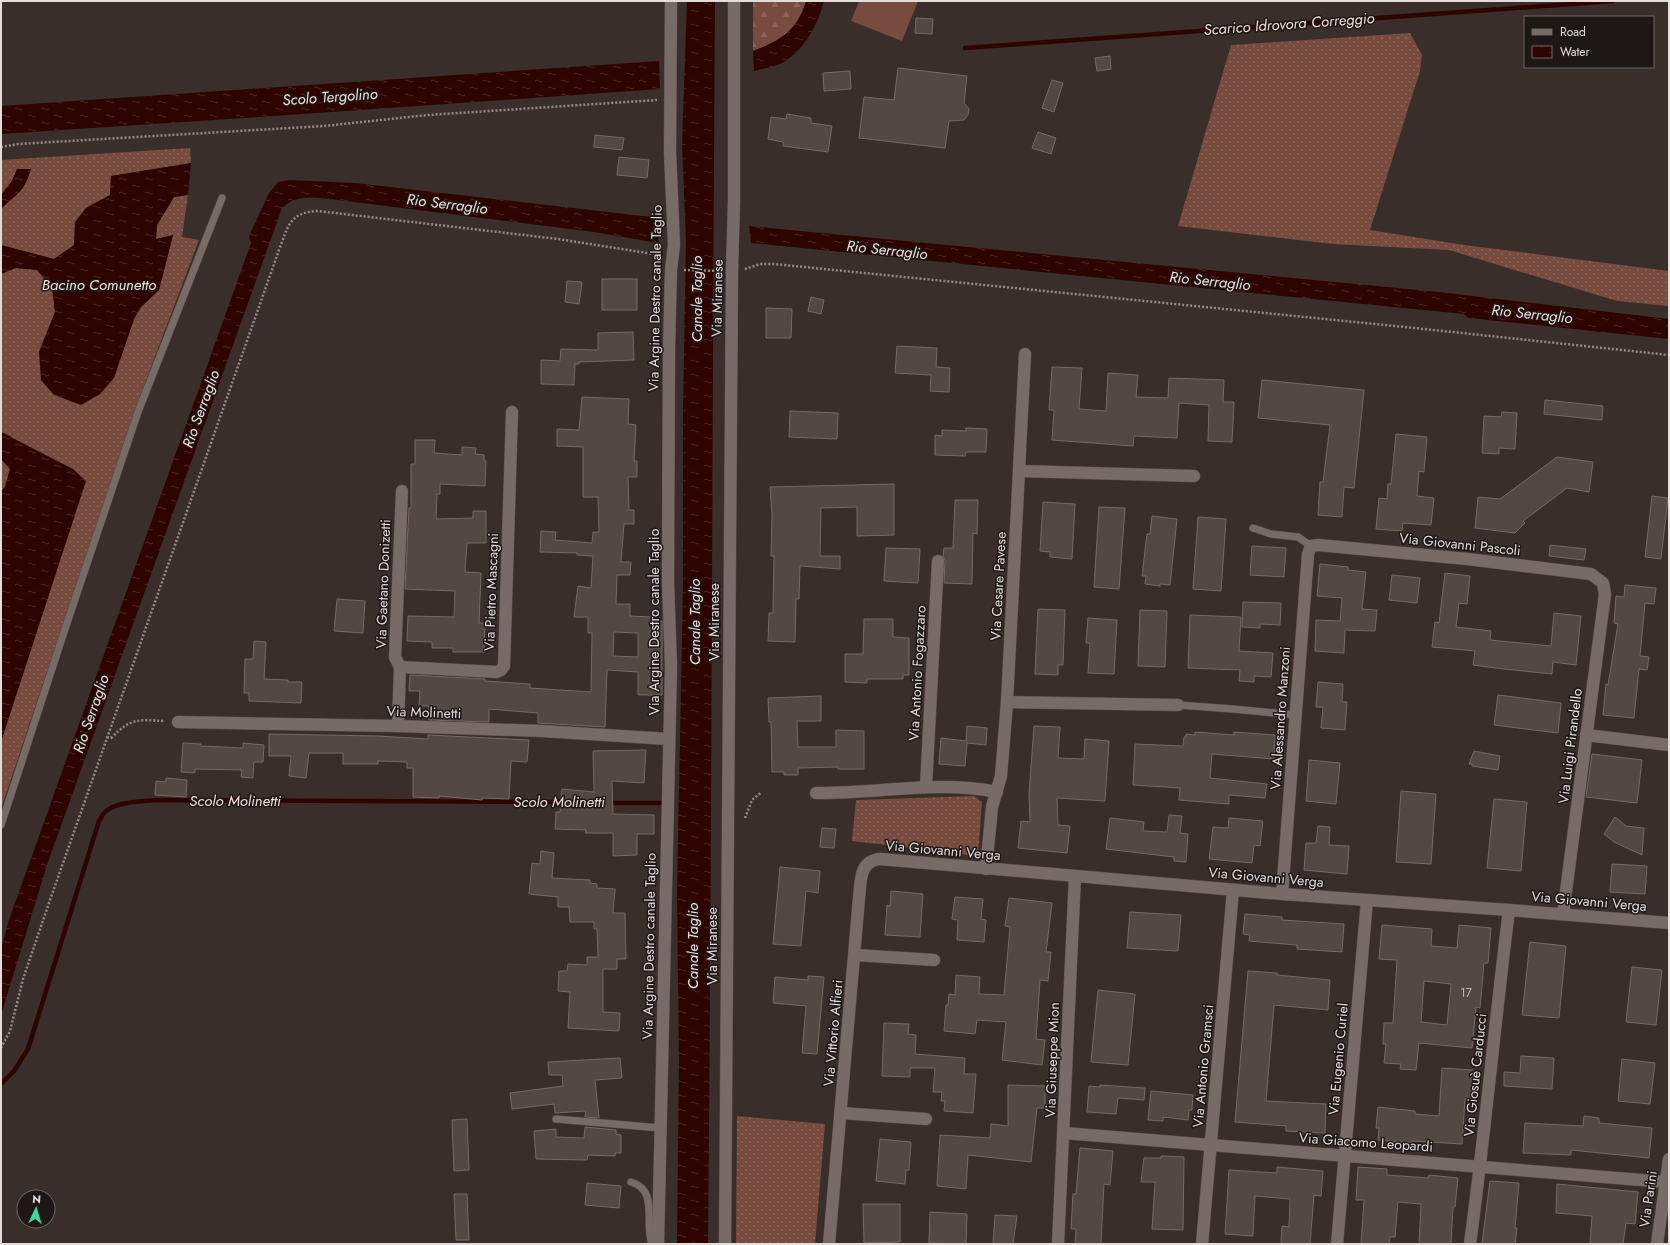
<svg xmlns="http://www.w3.org/2000/svg" width="1670" height="1245" viewBox="0 0 1670 1245" font-family="Jost,sans-serif">
	<style>
		.grass { fill: url(#grass-dots) }
		.forest { fill: url(#forest-firs) }
		.pitch { fill: #774b3d }
		.water { fill: url(#water-ripples) }
		.lines { fill: none; stroke-linecap: round; stroke-linejoin: round }
		.stream { stroke: #2e0400; stroke-width: 4.5 }
		.building { fill: #544843; stroke: #776a65; fill-rule: evenodd }
		.lane-casing { stroke: #574d4a; stroke-width: 8 }
		.street-casing { stroke: #574d4a; stroke-width: 13 }
		.secondary-casing { stroke: #574d4a; stroke-width: 13 }
		.path { stroke: #948b88; stroke-width: 2.5; stroke-dasharray: 2 2; stroke-linecap: butt }
		.lane { stroke: #786a66; stroke-width: 7 }
		.street { stroke: #786a66; stroke-width: 12 }
		.secondary { stroke: #786a66; stroke-width: 12 }
		.labels { text-anchor: middle; dominant-baseline: central; stroke-width: 3; stroke-linejoin: round; paint-order: stroke }
		.number-label { font-size: 12px; fill: #bfb7b4 }
		.street-label { font-size: 14px; fill: #e3dcd9; stroke: #1d1716 }
		.water-label { font-size: 15px; font-style: italic; fill: #f3dfd8; stroke: #1d1716 }
	</style>
	<defs>
		<pattern id="grass-dots" width="8" height="8" patternUnits="userSpaceOnUse"><rect width="8" height="8" fill="#774b3d"/><path d="M2 2h.1M6 6h.1" fill="none" stroke="#8a6458" stroke-width="1.8" stroke-linecap="round"/></pattern>
		<pattern id="forest-firs" width="22" height="20" patternUnits="userSpaceOnUse"><rect width="22" height="20" fill="#774b3d"/><path d="M5 1l3.5 6h-7zM16 11l3.5 6h-7z" fill="#8a6458"/></pattern>
		<pattern id="water-ripples" width="26" height="14" patternUnits="userSpaceOnUse"><rect width="26" height="14" fill="#2e0400"/><path d="M2 4q2-2 4 0t4 0M15 11q2-2 4 0t4 0" fill="none" stroke="#4c2825"/></pattern>
	</defs>
	<rect width="100%" height="100%" fill="#392e2a"/>
	<g class="grass">
		<polygon points="1410,33 1422,55 1420,71 1370,230 1464,245 1669,271 1669,306 1617,301 1449,250 1333,244 1178,226 1231,45"/>
		<path d="M190,148L191,163L111,176L110,195L86,208L75,222L74,245L54,259L1,245V209C17,193 23,194 31,169H17L12,181L1,195V160Z"/>
		<polygon points="188,195 182,237 199,240 133,415 1,809 1,741 11,436 1,432 1,274 16,268 37,270 52,287 55,312 39,352 122,354 134,319 141,307 159,290 173,235 156,239 157,225 174,197"/>
		<polygon points="1,459 10,469 5,487 1,491"/>
		<polygon points="974,796 982,802 978,856 852,841 856,800"/>
		<polygon points="737,1116 825,1124 815,1244 736,1244"/>
	</g>
	<path class="forest" d="M753,1H806C798,30 780,41 753,51Z"/>
	<polygon class="pitch" points="859,1 918,1 902,41 851,21"/>
	<g class="water">
		<path d="M687,1H715C712,415 712,830 708,1244H677L679,1060L677,893L683,585V408L686,240L682,145Z"/>
		<path d="M806,1H824C818,24 805,49 784,62C775,67 764,68 754,71L753,51C780,41 798,30 806,1Z"/>
		<polygon points="659,61 660,89 260,117 1,134 1,106"/>
		<polygon points="191,163 188,195 174,197 157,225 156,239 173,235 159,290 141,307 134,319 114,378 100,394 81,405 54,395 41,380 39,352 55,312 52,287 37,270 16,268 1,274 1,245 54,259 74,245 75,222 86,208 110,195 111,176"/>
		<path d="M17,169H31C23,194 18,192 1,209V195L12,181Z"/>
		<path d="M290,180L355,183L660,218L658,243L594,232L338,200C318,198 298,193 282,208L47,865L1,1015V949L9,920L251,243L249,236L269,193L278,182Z"/>
		<polygon points="749,226 1439,292 1669,319 1669,339 1468,318 1464,314 751,243"/>
		<polygon points="1,432 73,469 86,481 1,742 1,491 5,487 10,469 1,459"/>
	</g>
	<g class="lines">
		<g class="stream">
			<polyline points="965,48 1613,1"/>
			<polyline points="606,803 661,803"/>
			<path d="M1,1084L14,1071L28,1049L99,821C101,819 102,815 104,813C115,801 147,801 162,800L567,802"/>
		</g>
	</g>
	<g class="building">
		<polygon points="916,18 933,19 932,34 915,33"/>
		<polygon points="1110,56 1111,69 1097,71 1095,58"/>
		<polygon points="898,68 967,76 964,103 969,109 968,115 964,120 949,121 945,148 859,138 864,97 894,100"/>
		<polygon points="850,71 851,89 824,91 823,73"/>
		<polygon points="1052,80 1063,83 1054,112 1042,108"/>
		<polygon points="787,114 811,118 811,123 832,126 828,152 783,146 783,142 768,139 771,117 786,119"/>
		<polygon points="1038,132 1056,138 1051,154 1032,148"/>
		<polygon points="595,135 624,138 622,150 594,147"/>
		<polygon points="619,157 649,160 647,178 617,175"/>
		<rect x="602" y="279" width="35" height="31"/>
		<polygon points="567,281 582,282 579,304 565,302"/>
		<polygon points="811,297 824,300 821,314 808,311"/>
		<polygon points="766,308 792,309 791,338 766,338"/>
		<polygon points="633,332 634,360 579,362 579,364 575,364 574,385 541,384 541,360 560,361 561,349 598,350 598,333"/>
		<polygon points="897,346 937,348 936,367 950,368 949,392 930,391 931,375 895,373"/>
		<polygon points="1052,367 1082,368 1079,409 1106,411 1108,373 1138,375 1136,397 1168,398 1169,378 1224,380 1223,402 1234,402 1232,442 1208,441 1209,405 1179,403 1177,438 1134,436 1133,446 1052,440 1054,410 1049,410"/>
		<polygon points="1262,380 1364,390 1354,488 1344,487 1342,517 1318,515 1320,482 1323,482 1330,425 1258,418"/>
		<path d="M582,397L629,399L628,424L636,425L634,461H637V477H628L629,510H634V524H624L621,562H631L630,575H617L616,604H630V616L652,617V621H662V695H638V672L607,670L605,727L538,723V713L489,709V722L429,720V706H419L420,691H409L410,675L485,679V681L530,684V688L591,692L592,633H588V617H574L578,586L591,588L593,556L577,555V553L540,552L541,531L556,532L555,540L592,543L593,532H599L598,497H583V447L557,446V429L579,430ZM614,632L638,633V657L613,656Z"/>
		<polygon points="1545,400 1603,406 1602,420 1544,414"/>
		<polygon points="790,411 838,413 837,439 789,437"/>
		<polygon points="1502,412 1517,413 1515,449 1499,448 1499,454 1482,453 1484,416 1501,417"/>
		<polygon points="966,428 987,429 986,452 966,452 965,456 935,455 935,435 942,436 942,430 966,431"/>
		<polygon points="1396,434 1427,437 1424,472 1419,471 1417,496 1434,498 1431,525 1403,523 1402,531 1376,529 1379,498 1387,499 1388,484 1391,484"/>
		<polygon points="415,440 435,440 434,453 462,455 462,447 476,448 475,454 484,455 484,460 486,461 485,486 440,484 440,494 437,494 436,519 473,518 473,511 486,511 486,543 467,543 465,572 481,573 479,623 485,623 484,652 453,652 453,648 432,648 432,642 407,641 408,616 454,617 455,591 405,589 409,508 411,508 411,464 415,464"/>
		<polygon points="1557,457 1593,462 1589,492 1567,488 1523,521 1525,523 1515,533 1475,528 1478,497 1500,499"/>
		<polygon points="894,484 894,535 857,536 857,507 821,508 820,556 840,556 840,569 800,566 799,599 796,599 795,642 768,641 769,613 773,613 774,556 771,556 772,515 770,487"/>
		<polygon points="1652,496 1668,498 1661,559 1645,557"/>
		<polygon points="955,500 978,500 977,534 973,533 972,584 944,583 945,561 943,556 944,548 953,548"/>
		<polygon points="1043,502 1075,504 1072,559 1050,557 1050,552 1040,551"/>
		<polygon points="1099,507 1125,508 1119,589 1094,587"/>
		<polygon points="1152,516 1177,519 1170,585 1160,584 1160,586 1145,584 1146,576 1142,576 1147,534 1150,534"/>
		<polygon points="1198,517 1226,519 1221,591 1193,589"/>
		<polygon points="1550,545 1586,549 1584,560 1549,556"/>
		<polygon points="1252,546 1286,548 1284,577 1250,575"/>
		<polygon points="886,548 920,549 918,583 884,581"/>
		<polygon points="1320,564 1348,567 1348,570 1366,572 1362,609 1377,610 1375,631 1345,630 1344,653 1315,651 1316,620 1340,621 1342,598 1317,596"/>
		<polygon points="1445,573 1470,576 1467,604 1459,603 1456,627 1491,631 1490,640 1551,646 1554,613 1581,616 1576,665 1553,662 1552,674 1504,669 1473,665 1475,651 1432,647 1435,622 1439,623"/>
		<polygon points="1392,575 1420,578 1417,603 1389,600"/>
		<polygon points="1625,585 1656,588 1654,604 1645,603 1640,656 1649,657 1647,670 1639,669 1634,718 1603,715 1606,684 1608,685 1618,624 1614,623 1616,596 1624,597"/>
		<polygon points="337,599 365,601 363,633 334,631"/>
		<polygon points="1243,602 1281,603 1280,625 1260,624 1260,628 1242,627"/>
		<polygon points="1038,609 1065,610 1063,665 1058,665 1058,675 1035,674"/>
		<polygon points="1140,610 1167,611 1165,667 1138,666"/>
		<polygon points="1190,615 1241,617 1239,651 1273,653 1271,677 1254,676 1254,682 1239,681 1240,670 1188,668"/>
		<polygon points="1088,618 1117,620 1114,674 1088,673 1090,643 1086,643"/>
		<polygon points="864,619 893,619 893,637 909,638 909,675 903,675 903,679 867,679 867,683 845,682 845,654 863,654"/>
		<polygon points="254,641 266,642 264,679 288,680 288,682 302,682 301,703 249,701 249,693 244,693 245,659 253,659"/>
		<polygon points="1318,682 1343,684 1342,702 1347,702 1345,730 1321,728 1323,707 1316,707"/>
		<polygon points="1498,695 1561,703 1558,733 1494,725"/>
		<polygon points="821,696 821,721 797,721 798,747 836,747 836,730 864,731 864,769 838,769 838,767 798,768 798,775 784,775 784,772 772,772 771,722 769,722 768,698"/>
		<polygon points="967,726 987,728 986,745 967,743 965,766 939,764 941,738 966,741"/>
		<polygon points="1034,726 1060,727 1058,758 1084,759 1085,739 1109,741 1105,801 1057,798 1058,825 1070,826 1067,853 1018,848 1021,821 1030,822 1029,794"/>
		<polygon points="1195,732 1234,735 1234,732 1275,735 1274,759 1212,754 1210,778 1267,784 1265,798 1229,795 1229,804 1179,800 1180,788 1133,785 1135,744 1183,746 1184,737 1186,737 1186,734 1195,735"/>
		<polygon points="269,734 378,736 428,739 428,735 529,740 527,762 511,761 509,799 482,798 482,800 439,796 439,798 413,797 413,768 407,768 407,762 378,761 378,764 343,764 343,753 309,753 306,778 289,776 291,756 269,756"/>
		<polygon points="183,743 201,744 201,746 243,748 243,743 264,745 263,762 254,762 253,778 241,777 242,770 195,769 195,773 181,772"/>
		<polygon points="646,750 644,783 612,781 613,814 654,815 654,834 637,834 637,855 613,856 613,833 585,833 586,830 555,829 556,812 560,812 562,789 594,792 593,751"/>
		<polygon points="1474,751 1500,756 1498,770 1472,766 1472,764 1469,764"/>
		<polygon points="1592,754 1642,760 1637,803 1586,797"/>
		<polygon points="1309,760 1340,763 1336,804 1306,801"/>
		<polygon points="166,778 187,780 186,797 155,795 156,781 166,782"/>
		<polygon points="1401,791 1436,794 1431,864 1396,862"/>
		<polygon points="1494,799 1527,802 1521,871 1487,868"/>
		<polygon points="1169,815 1182,816 1180,833 1188,834 1186,862 1174,861 1174,857 1106,849 1110,818 1144,822 1143,831 1167,832"/>
		<polygon points="1615,817 1626,826 1644,828 1642,855 1614,842 1604,834"/>
		<polygon points="1229,818 1263,821 1260,846 1254,845 1252,863 1209,859 1213,827 1228,828"/>
		<polygon points="1318,826 1330,827 1329,845 1349,846 1347,874 1304,870 1306,843 1316,843"/>
		<polygon points="822,828 836,829 834,848 820,847"/>
		<polygon points="541,851 554,853 552,878 590,880 590,883 597,884 597,888 615,889 613,913 625,913 626,959 617,959 617,969 603,969 603,1012 620,1013 619,1031 568,1028 570,992 558,991 559,971 567,971 568,964 587,965 587,957 598,957 597,929 594,929 594,922 570,922 569,907 558,907 558,897 529,894 532,863 540,864"/>
		<polygon points="1612,864 1647,866 1645,894 1610,892"/>
		<polygon points="780,867 820,871 818,893 806,891 801,946 773,944"/>
		<polygon points="891,891 923,894 920,937 885,935 887,905 890,906"/>
		<polygon points="955,897 983,899 981,919 986,920 984,942 957,940 958,920 952,919"/>
		<polygon points="1009,898 1052,903 1046,952 1051,952 1048,981 1040,980 1036,1039 1045,1040 1042,1065 1002,1060 1006,1022 977,1020 975,1034 944,1031 946,1005 948,1005 949,994 955,995 956,975 980,977 979,994 1004,995 1010,927 1005,926"/>
		<polygon points="1130,912 1181,915 1178,951 1127,948"/>
		<polygon points="1245,914 1282,917 1282,920 1344,924 1342,952 1297,949 1297,945 1249,941 1250,935 1243,934"/>
		<path d="M1382,925L1432,929L1431,946L1457,948L1459,925L1491,928L1488,963H1484L1480,1008L1476,1007L1472,1048L1419,1043L1416,1070L1400,1069L1401,1064L1384,1063L1386,1044H1383L1384,1023H1393L1397,960L1379,959ZM1424,981L1451,984L1447,1025L1421,1022Z"/>
		<polygon points="1530,942 1566,946 1559,1018 1522,1015"/>
		<polygon points="1632,967 1662,970 1656,1025 1626,1022"/>
		<polygon points="1248,971 1277,973 1277,975 1330,980 1328,1010 1274,1005 1266,1101 1326,1104 1325,1133 1286,1131 1286,1126 1235,1122"/>
		<polygon points="808,976 824,977 817,1054 802,1053 806,1006 773,1003 775,977 808,980"/>
		<polygon points="1098,990 1135,994 1128,1065 1091,1062"/>
		<polygon points="884,1023 909,1024 908,1034 916,1035 915,1054 965,1058 964,1074 976,1074 973,1113 944,1111 945,1101 941,1101 942,1092 933,1092 935,1068 910,1068 910,1077 882,1076"/>
		<polygon points="1521,1056 1554,1058 1552,1089 1504,1086 1504,1072 1520,1073"/>
		<polygon points="620,1058 622,1078 595,1080 599,1118 585,1117 586,1111 555,1113 554,1104 512,1109 510,1093 563,1086 562,1075 549,1075 548,1062"/>
		<polygon points="1622,1059 1655,1063 1650,1104 1618,1101"/>
		<polygon points="1442,1068 1473,1070 1471,1099 1465,1099 1462,1144 1412,1141 1412,1143 1378,1140 1379,1128 1376,1128 1378,1107 1415,1111 1415,1114 1439,1116"/>
		<polygon points="1008,1085 1045,1086 1045,1108 1037,1108 1031,1162 968,1155 966,1189 937,1186 940,1135 990,1138 991,1124 1008,1126"/>
		<polygon points="1100,1085 1145,1088 1144,1100 1118,1098 1116,1114 1087,1112 1089,1086 1100,1087"/>
		<polygon points="1151,1091 1193,1095 1192,1110 1189,1110 1188,1120 1163,1117 1163,1121 1148,1120"/>
		<polygon points="1584,1116 1599,1118 1599,1123 1652,1128 1649,1158 1571,1150 1571,1155 1523,1153 1525,1123 1583,1126"/>
		<polygon points="467,1119 469,1170 454,1171 452,1120"/>
		<polygon points="585,1127 616,1130 616,1134 621,1135 621,1153 615,1153 615,1156 588,1155 587,1160 536,1159 534,1131 556,1129 556,1137 584,1138"/>
		<polygon points="880,1139 911,1142 909,1170 906,1170 905,1184 876,1181"/>
		<polygon points="1080,1148 1113,1151 1110,1185 1104,1184 1101,1244 1075,1244 1076,1229 1071,1229 1073,1194 1076,1194"/>
		<polygon points="1161,1156 1184,1157 1183,1230 1152,1229 1155,1182 1141,1182 1144,1158 1161,1158"/>
		<polygon points="1277,1167 1323,1171 1321,1196 1314,1195 1310,1244 1281,1244 1282,1226 1289,1227 1290,1199 1255,1196 1253,1236 1225,1234 1229,1170 1277,1173"/>
		<polygon points="1358,1167 1387,1169 1387,1175 1428,1178 1429,1175 1458,1178 1455,1207 1453,1207 1451,1244 1419,1244 1421,1204 1398,1202 1395,1237 1390,1237 1389,1244 1361,1244 1364,1200 1356,1200"/>
		<polygon points="1490,1181 1519,1183 1515,1228 1517,1228 1515,1244 1482,1244"/>
		<polygon points="587,1183 621,1186 619,1208 585,1205"/>
		<polygon points="1557,1184 1638,1192 1635,1224 1626,1223 1623,1244 1590,1244 1592,1216 1556,1213"/>
		<polygon points="454,1194 467,1194 469,1240 456,1240"/>
		<polygon points="863,1204 900,1204 900,1242 864,1243"/>
		<polygon points="930,1212 967,1214 966,1244 929,1243"/>
		<polygon points="995,1215 1017,1216 1013,1244 993,1244"/>
	</g>
	<g class="lines">
		<defs>
			<g id="lane">
				<polyline points="1253,528 1271,534 1298,537 1311,546"/>
				<polyline points="1178,705 1233,709 1295,715"/>
				<polyline points="1,825 65,629 138,412 222,198"/>
				<polyline points="556,1119 660,1128"/>
				<path d="M631,1182C659,1190 644,1223 652,1244"/>
			</g>
			<g id="street">
				<polyline points="1019,471 1194,476"/>
				<polyline points="400,667 497,672 501,670 504,666 512,412"/>
				<polyline points="1007,702 1178,705"/>
				<polyline points="178,722 398,726 542,731 668,739"/>
				<polyline points="398,726 400,667 395,657 402,491"/>
				<polyline points="1586,735 1669,745"/>
				<polyline points="926,786 938,561"/>
				<path d="M816,793C877,794 937,780 997,792"/>
				<polyline points="986,869 992,807 1001,776 1007,702 1025,354"/>
				<polyline points="1282,894 1308,554 1311,546 1318,545 1467,559 1591,574 1603,583 1605,594 1563,914"/>
				<polyline points="855,955 934,960"/>
				<polyline points="841,1113 926,1119"/>
				<polyline points="1064,1133 1666,1182"/>
				<polyline points="658,1244 671,667 668,581 669,348 671,270 674,245 670,152 671,1"/>
				<path d="M829,1244L859,898C861,881 859,861 880,859L1282,894L1509,910L1669,923"/>
				<polyline points="1058,1244 1075,876"/>
				<polyline points="1202,1244 1233,890"/>
				<polyline points="1337,1244 1367,900"/>
				<path d="M1470,1244C1485,1133 1495,1021 1509,910"/>
				<polyline points="1657,1244 1669,1159"/>
			</g>
			<polyline id="secondary" points="725,1244 732,271 734,201 734,1"/>
		</defs>
		<use href="#lane" class="lane-casing"/>
		<use href="#street" class="street-casing"/>
		<use href="#secondary" class="secondary-casing"/>
		<g class="path">
			<polyline points="1,147 18,144 324,126 428,115 657,100"/>
			<polyline points="745,269 760,264 774,264 1405,327 1669,355"/>
			<polyline points="684,270 719,271"/>
			<path d="M107,737L111,738C132,717 138,720 165,721"/>
			<polyline points="745,818 752,800 762,792"/>
			<path d="M1,1048L10,1031L23,979L50,900L279,250C288,227 289,212 318,211L558,239L660,255"/>
		</g>
		<use href="#lane" class="lane"/>
		<use href="#street" class="street"/>
		<use href="#secondary" class="secondary"/>
	</g>
	<g class="labels">
		<g class="number-label">
			<text x="1466" y="993">17</text>
		</g>
		<g class="street-label">
			<text transform="translate(655 298) rotate(-89)">Via Argine Destro canale Taglio</text>
			<text transform="translate(717 298) rotate(-89)">Via Miranese</text>
			<text transform="translate(1460 544) rotate(6)">Via Giovanni Pascoli</text>
			<text transform="translate(383 584) rotate(-88)">Via Gaetano Donizetti</text>
			<text transform="translate(998 586) rotate(-87)">Via Cesare Pavese</text>
			<text transform="translate(491 592) rotate(-88)">Via Pietro Mascagni</text>
			<text transform="translate(654 622) rotate(-90)">Via Argine Destro canale Taglio</text>
			<text transform="translate(714 622) rotate(-90)">Via Miranese</text>
			<text transform="translate(917 673) rotate(-87)">Via Antonio Fogazzaro</text>
			<text transform="translate(424 712) rotate(2)">Via Molinetti</text>
			<text transform="translate(1280 718) rotate(-86)">Via Alessandro Manzoni</text>
			<text transform="translate(1570 746) rotate(-83)">Via Luigi Pirandello</text>
			<text transform="translate(943 850) rotate(5)">Via Giovanni Verga</text>
			<text transform="translate(1266 877) rotate(5)">Via Giovanni Verga</text>
			<text transform="translate(1589 901) rotate(5)">Via Giovanni Verga</text>
			<text transform="translate(649 946) rotate(-89)">Via Argine Destro canale Taglio</text>
			<text transform="translate(712 946) rotate(-90)">Via Miranese</text>
			<text transform="translate(833 1033) rotate(-85)">Via Vittorio Alfieri</text>
			<text transform="translate(1338 1059) rotate(-85)">Via Eugenio Curiel</text>
			<text transform="translate(1052 1060) rotate(-88)">Via Giuseppe Mion</text>
			<text transform="translate(1203 1066) rotate(-85)">Via Antonio Gramsci</text>
			<text transform="translate(1475 1075) rotate(-84)">Via Giosuè Carducci</text>
			<text transform="translate(1366 1142) rotate(4)">Via Giacomo Leopardi</text>
			<text transform="translate(1648 1199) rotate(-82)">Via Parini</text>
		</g>
		<g class="water-label">
			<text transform="translate(1289 24) rotate(-4)">Scarico Idrovora Correggio</text>
			<text transform="translate(330 97) rotate(-4)">Scolo Tergolino</text>
			<text transform="translate(447 204) rotate(7)">Rio Serraglio</text>
			<text transform="translate(887 250) rotate(6)">Rio Serraglio</text>
			<text transform="translate(1210 281) rotate(6)">Rio Serraglio</text>
			<text x="99" y="285">Bacino Comunetto</text>
			<text transform="translate(697 299) rotate(-90)">Canale Taglio</text>
			<text transform="translate(1532 314) rotate(6)">Rio Serraglio</text>
			<text transform="translate(201 409) rotate(-70)">Rio Serraglio</text>
			<text transform="translate(695 622) rotate(-90)">Canale Taglio</text>
			<text transform="translate(91 714) rotate(-71)">Rio Serraglio</text>
			<text x="235" y="801">Scolo Molinetti</text>
			<text x="559" y="802">Scolo Molinetti</text>
			<text transform="translate(693 946) rotate(-90)">Canale Taglio</text>
		</g>
	</g>
	<rect width="1670" height="1245" fill="none" stroke="#e3dcd9" stroke-width="4"/>
	<rect x="1524" y="16" width="130" height="52" fill="#1d1716" stroke="#6c6664"/>
	<rect x="1532" y="29" width="20" height="6" fill="#786a66" stroke="#6c6664"/>
	<text x="1560" y="36" font-size="12" fill="#e3dcd9">Road</text>
	<rect x="1532" y="46" width="20" height="12" fill="url(#water-ripples)" stroke="#6c6664"/>
	<text x="1560" y="56" font-size="12" fill="#e3dcd9">Water</text>
	<g transform="translate(36 1209) rotate(4)"><circle r="19" fill="#1d1716" stroke="#6c6664"/>
	<path d="M0-3L7 15L0 10L-7 15Z" fill="#41d4a1"/>
	<text y="-6" font-size="11" font-weight="bold" text-anchor="middle" fill="#e3dcd9">N</text>
	</g>
</svg>
